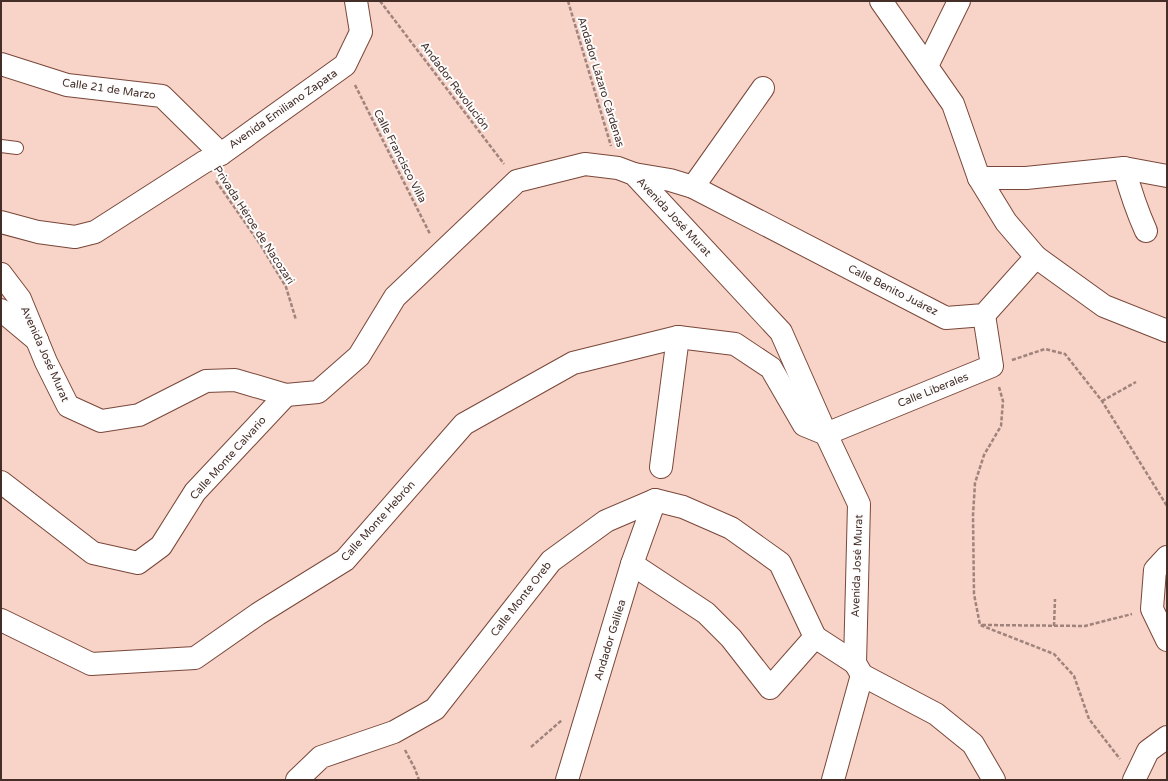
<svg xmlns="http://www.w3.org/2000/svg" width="1168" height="781" viewBox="0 0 1168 781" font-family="'Varela Round',sans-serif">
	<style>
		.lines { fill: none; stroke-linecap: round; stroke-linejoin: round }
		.service-casing { stroke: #794739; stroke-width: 14 }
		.minor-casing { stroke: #794739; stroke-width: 24 }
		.tertiary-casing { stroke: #794739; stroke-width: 24 }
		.path { stroke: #a0837a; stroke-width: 2.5; stroke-dasharray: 4 2; stroke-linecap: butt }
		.service { stroke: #fff; stroke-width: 12 }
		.minor { stroke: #fff; stroke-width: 22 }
		.tertiary { stroke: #fff; stroke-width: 22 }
		.labels { text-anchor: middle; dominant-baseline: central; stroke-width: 4; stroke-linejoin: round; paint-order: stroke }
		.street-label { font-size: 11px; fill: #452e28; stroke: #fdfdfd }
	</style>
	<rect width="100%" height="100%" fill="#f7d3c8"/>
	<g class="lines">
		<defs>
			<polyline id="service" points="1,146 17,148"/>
			<g id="minor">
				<polyline points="1,64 67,85 162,96 221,154"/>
				<polyline points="927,66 959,1"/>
				<path d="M1124,168C1130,190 1137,211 1146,231"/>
				<polyline points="634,174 670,180 693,187 946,318 984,315 1036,257 1006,222 979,178 953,104 881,1"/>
				<polyline points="979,178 1026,178 1124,168 1167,176"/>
				<polyline points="693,187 763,88"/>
				<polyline points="1,222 38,232 75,237 95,232 204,162 221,154 345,65 361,32 356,1"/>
				<polyline points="1036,257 1104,306 1167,331"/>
				<polyline points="1,310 37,340"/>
				<polyline points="661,467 678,337"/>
				<polyline points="1,482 93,553 138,563 161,546 195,492 286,395"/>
				<polyline points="1167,557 1155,570 1152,609 1167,640"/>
				<polyline points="632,564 706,613 731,638 770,688 815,637"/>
				<polyline points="1,620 91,664 195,658 258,614 345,560 464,424 573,363 678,337 735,344 771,368 804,425 826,434 992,366 984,315"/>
				<polyline points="815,637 855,663"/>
				<polyline points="297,780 321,757 394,732 435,709 551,561 606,521 655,500 683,507 731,528 780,563 815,637"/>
				<polyline points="567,780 632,564 655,500"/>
				<polyline points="833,780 862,675"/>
				<polyline points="1134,780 1148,751 1167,737"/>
			</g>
			<polyline id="tertiary" points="1,274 20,299 46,362 68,406 101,421 139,415 206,381 235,380 286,395 318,392 359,356 395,297 517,181 585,164 618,168 634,174 781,332 826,434 859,504 855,663 862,675 936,714 973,744 994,780"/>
		</defs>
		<use href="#service" class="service-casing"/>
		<use href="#minor" class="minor-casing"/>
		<use href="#tertiary" class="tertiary-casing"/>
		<g class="path">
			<polyline points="380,1 504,164"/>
			<polyline points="568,1 611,146"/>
			<polyline points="355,85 430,234"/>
			<polyline points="216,181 260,244 286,287 296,320"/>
			<polyline points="1012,360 1045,349 1065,354 1102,401 1167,506"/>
			<polyline points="999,387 1003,401 1001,426 984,455 975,483 973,515 974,594 980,625 1054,654 1074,676 1089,719 1120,759"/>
			<polyline points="1102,401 1136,382"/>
			<polyline points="982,625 1085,626 1132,614"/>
			<polyline points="1054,626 1055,599"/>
			<polyline points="531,747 562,720"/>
			<polyline points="405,750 415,769 419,780"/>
		</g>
		<use href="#service" class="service"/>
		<use href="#minor" class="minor"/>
		<use href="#tertiary" class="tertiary"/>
	</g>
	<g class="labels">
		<g class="street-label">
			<text transform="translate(601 82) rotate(73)">Andador Lázaro Cárdenas</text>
			<text transform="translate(455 86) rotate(53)">Andador Revolución</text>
			<text transform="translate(109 89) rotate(8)">Calle 21 de Marzo</text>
			<text transform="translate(283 109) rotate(-35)">Avenida Emiliano Zapata</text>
			<text transform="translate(400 156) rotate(63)">Calle Francisco Villa</text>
			<text transform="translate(674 217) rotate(47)">Avenida José Murat</text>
			<text transform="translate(254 225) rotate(57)">Privada Héroe de Nacozari</text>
			<text transform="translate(893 290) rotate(27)">Calle Benito Juárez</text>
			<text transform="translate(45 354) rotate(66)">Avenida José Murat</text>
			<text transform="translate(933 390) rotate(-22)">Calle Liberales</text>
			<text transform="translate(228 458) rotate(-48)">Calle Monte Calvario</text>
			<text transform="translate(378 521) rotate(-48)">Calle Monte Hebrón</text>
			<text transform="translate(857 566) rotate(-88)">Avenida José Murat</text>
			<text transform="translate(521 599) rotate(-52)">Calle Monte Oreb</text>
			<text transform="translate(610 640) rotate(-73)">Andador Galilea</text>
		</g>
	</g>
	<rect width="1168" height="781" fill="none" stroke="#452e28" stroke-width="4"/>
</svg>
